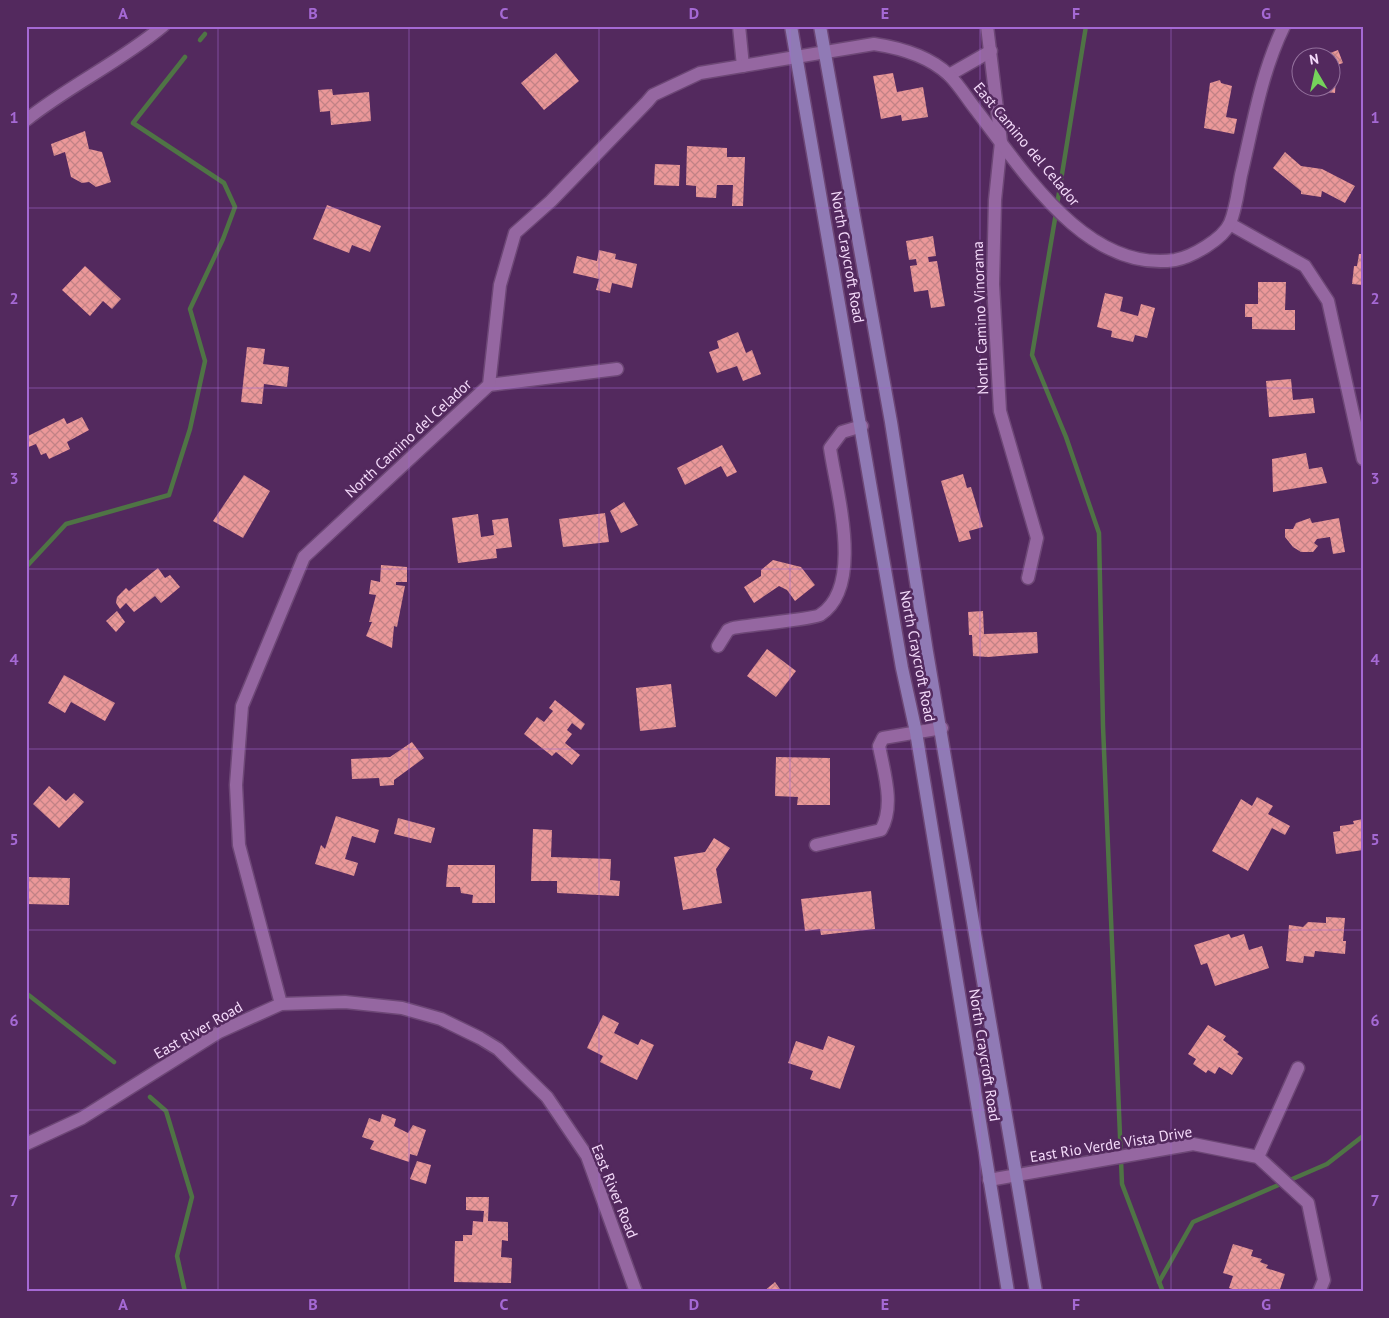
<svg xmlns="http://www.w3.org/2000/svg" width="1389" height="1318" viewBox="0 0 1389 1318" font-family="'PT Sans',sans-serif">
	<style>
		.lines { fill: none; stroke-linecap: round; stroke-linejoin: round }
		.stream { stroke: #4f7445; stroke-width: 4.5 }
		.building { fill: url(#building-cross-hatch) }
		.minor-casing { stroke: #6d4776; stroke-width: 15 }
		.tertiary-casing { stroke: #6d4776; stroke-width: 15 }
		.secondary-casing { stroke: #6d4776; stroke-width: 15 }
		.minor { stroke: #9567a1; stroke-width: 12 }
		.tertiary { stroke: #9567a1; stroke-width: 12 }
		.secondary { stroke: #907ab5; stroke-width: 12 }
		.grid { fill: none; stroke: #a569d4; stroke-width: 1; stroke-opacity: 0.55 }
		.labels { text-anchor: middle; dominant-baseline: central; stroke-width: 5; stroke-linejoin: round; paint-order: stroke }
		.street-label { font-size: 15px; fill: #f4dafa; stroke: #53295e }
		.neatline { fill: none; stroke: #a569d4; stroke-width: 2 }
		.grid-label { font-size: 16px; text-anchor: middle; font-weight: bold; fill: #a569d4 }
	</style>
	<defs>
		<pattern id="building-cross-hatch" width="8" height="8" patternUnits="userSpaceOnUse" patternTransform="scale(1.25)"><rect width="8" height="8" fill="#eb9899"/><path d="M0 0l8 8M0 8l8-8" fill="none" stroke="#c28286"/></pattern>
	</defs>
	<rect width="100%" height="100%" fill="#53295e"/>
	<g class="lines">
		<g class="stream">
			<polyline points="200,40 205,34"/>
			<polyline points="1057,205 1086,26"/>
			<polyline points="1056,213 1032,355 1066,437 1099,533 1103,726 1122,1184 1163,1292"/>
			<polyline points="26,603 27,566 66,524 169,495 190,429 205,361 190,309 223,239 235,207 224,183 133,123 185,57"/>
			<polyline points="26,993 114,1062"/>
			<polyline points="150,1097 166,1111 192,1197 177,1256 185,1292"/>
			<polyline points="1159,1282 1193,1222 1327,1164 1363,1136"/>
		</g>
	</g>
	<g class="building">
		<polygon points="1338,50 1343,63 1334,66 1333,75 1336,77 1335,93 1306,90 1305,88 1332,88 1332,58 1310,56 1323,51 1325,55"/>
		<polygon points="556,53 579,81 544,110 521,83"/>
		<polygon points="893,73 897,92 923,87 928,117 902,121 901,115 881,119 873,76"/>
		<polygon points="1220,80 1221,83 1232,86 1226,117 1237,119 1234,134 1204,128 1210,83"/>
		<polygon points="332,89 333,95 369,92 371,121 331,125 330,111 320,112 318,90"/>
		<polygon points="85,131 89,149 102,152 111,182 96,187 89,182 82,183 71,177 65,152 54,156 51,144"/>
		<polygon points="687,146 727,148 727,157 745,157 743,206 732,206 733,185 717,185 716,198 696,197 696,186 686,185"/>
		<polygon points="1285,152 1301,166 1322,169 1355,186 1345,203 1322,191 1321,197 1301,194 1301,191 1273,168"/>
		<polygon points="655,164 680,165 679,186 654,185"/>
		<polygon points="327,205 381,226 370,252 352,245 349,253 313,239"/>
		<polygon points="933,236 936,256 928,257 929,262 937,261 945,306 931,308 928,290 914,292 910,266 917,265 916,259 909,260 906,241"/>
		<polygon points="599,250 616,254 615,259 637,264 632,288 612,283 610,293 596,290 599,279 573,273 577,256 597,261"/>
		<polygon points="1359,254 1363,254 1363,285 1352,284 1354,266 1357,266"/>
		<polygon points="85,266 121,299 112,309 103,301 90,316 62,290"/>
		<polygon points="1258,282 1286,282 1285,310 1295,310 1295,330 1252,329 1252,317 1245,317 1245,304 1258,304"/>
		<polygon points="1105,293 1123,297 1120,311 1138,316 1141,304 1155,308 1147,338 1135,335 1133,342 1111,337 1112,331 1097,327"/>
		<polygon points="738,332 746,353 752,350 761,374 743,381 737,366 717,373 709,352 719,348 717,341"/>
		<polygon points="247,347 265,349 263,364 289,367 287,387 264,384 262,404 241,402"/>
		<polygon points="1291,379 1293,400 1313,398 1315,413 1269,417 1266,381"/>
		<polygon points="82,417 89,430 67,442 70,449 49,459 46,453 41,455 36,444 26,448 26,437 64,418 67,424"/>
		<polygon points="722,445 737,472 727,477 721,466 685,485 677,468"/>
		<polygon points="1306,453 1309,469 1322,467 1327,483 1273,492 1272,459"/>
		<polygon points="963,474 967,488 971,487 983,527 969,531 971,539 959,542 941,481"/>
		<polygon points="244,475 270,491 243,538 213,521"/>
		<polygon points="624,502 638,525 621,533 610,511"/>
		<polygon points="605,513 609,542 563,547 559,519"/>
		<polygon points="478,514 481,537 494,535 492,520 508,518 512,547 496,549 497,558 458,563 452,518"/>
		<polygon points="1310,518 1312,523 1339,518 1345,552 1333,554 1330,537 1317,539 1314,543 1318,546 1313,552 1301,552 1293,547 1285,537 1285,529 1293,529 1296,523"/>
		<polygon points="773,560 801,567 815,585 795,601 787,590 779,586 754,603 744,587 761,576 761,570"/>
		<polygon points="381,565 407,567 407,582 396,582 396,585 405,586 397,627 394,626 392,648 366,636 372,622 369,622 376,595 369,594 371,580 380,582"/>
		<polygon points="158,568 165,578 170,575 180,587 161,603 155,596 134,612 126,603 120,609 116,603 117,597 126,588 129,591"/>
		<polygon points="117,611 125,622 116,632 106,621"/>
		<polygon points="983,611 984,634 1037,632 1038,653 988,657 973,656 972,635 969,635 968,612"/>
		<polygon points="767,649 796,671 776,697 747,676"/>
		<polygon points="64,675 115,703 105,721 71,702 65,713 48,703"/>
		<polygon points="671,684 676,727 640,731 636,688"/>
		<polygon points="555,700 585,724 581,730 572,723 567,730 572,734 565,743 580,755 572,765 556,752 552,756 524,734 537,717 544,722 553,711 549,708"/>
		<polygon points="412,742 424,758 394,780 394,785 380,786 379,778 352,779 351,759 390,757"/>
		<polygon points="776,757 830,758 830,805 797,805 798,797 775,796"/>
		<polygon points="49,786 66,801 74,793 84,802 59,828 33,804"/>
		<polygon points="1257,797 1273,806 1268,814 1290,826 1285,835 1272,828 1248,871 1212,851 1241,799 1252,806"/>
		<polygon points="336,816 379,830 375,843 352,836 345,859 358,863 354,876 315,864 321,845 325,849"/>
		<polygon points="398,818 435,828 431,843 394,834"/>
		<polygon points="1363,819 1363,850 1336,854 1333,832 1340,831 1340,826 1354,824 1353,821"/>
		<polygon points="533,829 552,830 551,857 611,859 610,880 620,881 619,896 557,893 557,881 531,881"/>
		<polygon points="714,838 730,848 716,869 722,903 683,910 674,857 705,852"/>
		<polygon points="448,865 495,865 495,903 472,903 473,895 461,893 460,887 446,887"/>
		<polygon points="26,877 70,878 69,905 26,904"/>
		<polygon points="871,891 875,929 821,935 820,929 805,931 801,899"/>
		<polygon points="1326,917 1345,918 1343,941 1346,941 1345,954 1315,951 1314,957 1304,956 1303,963 1286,961 1289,925 1303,927 1308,922 1326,923"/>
		<polygon points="1229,934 1231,938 1244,934 1249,950 1262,946 1269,968 1215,986 1207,963 1201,965 1194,945"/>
		<polygon points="603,1015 619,1023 614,1033 638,1045 641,1039 654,1045 637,1080 600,1062 603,1056 587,1048"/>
		<polygon points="1208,1025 1226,1036 1223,1040 1239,1052 1237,1054 1243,1058 1232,1075 1219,1067 1215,1074 1208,1070 1206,1073 1193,1064 1196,1059 1188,1054"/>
		<polygon points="828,1036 855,1046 840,1089 810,1079 813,1071 788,1063 796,1041 823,1050"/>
		<polygon points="382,1114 396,1119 394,1126 408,1133 413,1125 426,1130 417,1156 410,1154 409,1162 370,1149 374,1141 362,1137 369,1118 380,1122"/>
		<polygon points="417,1161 431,1165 426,1184 410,1179"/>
		<polygon points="466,1197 489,1197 488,1221 508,1222 508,1241 502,1240 501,1257 512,1258 511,1283 454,1282 455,1241 463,1241 463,1235 472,1235 473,1221 483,1222 484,1211 466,1210"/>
		<polygon points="1233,1244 1253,1250 1251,1256 1262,1259 1260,1262 1268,1265 1266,1268 1285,1274 1279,1292 1241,1292 1229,1288 1233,1276 1223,1273"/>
		<polygon points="775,1282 782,1292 763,1292"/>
	</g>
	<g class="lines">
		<defs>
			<g id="minor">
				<polyline points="739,26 743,66"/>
				<polyline points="987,26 1001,142 995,200 993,284 1000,411 1037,538 1028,578"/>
				<polyline points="949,75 991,51"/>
				<path d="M26,120C70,85 120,62 163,26"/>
				<polyline points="1230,224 1305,266 1328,301 1363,459"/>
				<polyline points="489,385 617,369"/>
				<path d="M718,646L728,630L733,628C747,625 814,619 820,615C865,586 836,491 830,448L842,432L862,426"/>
				<path d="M816,845L881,830C895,806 884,772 879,746L883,738L942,728"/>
				<path d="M281,1004L239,845L236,785L242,706L304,557L489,385L500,285L515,233L551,201L647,102L653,95L700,73L874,44C901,48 929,56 949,75C960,86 968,100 977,111C1024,172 1087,273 1175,260C1192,257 1223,239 1230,223C1236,209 1238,190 1241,175C1253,125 1261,73 1284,26"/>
				<polyline points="1258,1157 1298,1068"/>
				<polyline points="989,1180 1193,1144 1258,1157 1308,1203 1324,1280 1319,1292"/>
			</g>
			<polyline id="tertiary" points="26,1144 82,1118 219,1032 281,1004 345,1002 402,1008 441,1019 480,1038 498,1049 547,1097 587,1156 636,1292"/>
			<g id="secondary">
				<polyline points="791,26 902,668 916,732 1008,1292"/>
				<polyline points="820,26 891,422 927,652 1036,1292"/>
			</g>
		</defs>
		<use href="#minor" class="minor-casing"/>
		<use href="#tertiary" class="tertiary-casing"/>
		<use href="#secondary" class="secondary-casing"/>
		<use href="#minor" class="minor"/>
		<use href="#tertiary" class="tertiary"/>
		<use href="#secondary" class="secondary"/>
	</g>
	<path class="grid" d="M218,26V1292M409,26V1292M599,26V1292M790,26V1292M980,26V1292M1171,26V1292M26,208H1363M26,388H1363M26,569H1363M26,749H1363M26,930H1363M26,1110H1363"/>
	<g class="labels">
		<g class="street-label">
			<text transform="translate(1027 144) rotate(50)">East Camino del Celador</text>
			<text transform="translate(848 257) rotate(80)">North Craycroft Road</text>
			<text transform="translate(980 318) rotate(-92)">North Camino Vinorama</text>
			<text transform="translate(408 438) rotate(-43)">North Camino del Celador</text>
			<text transform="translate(918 656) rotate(79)">North Craycroft Road</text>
			<text transform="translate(198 1030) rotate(-30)">East River Road</text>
			<text transform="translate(985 1055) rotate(81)">North Craycroft Road</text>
			<text transform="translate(1111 1144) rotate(-9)">East Rio Verde Vista Drive</text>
			<text transform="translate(615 1191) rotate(68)">East River Road</text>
		</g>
	</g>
	<rect width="1389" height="1318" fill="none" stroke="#53295e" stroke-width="55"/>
	<g transform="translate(1316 72) rotate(351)"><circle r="24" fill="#53295e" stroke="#93709c"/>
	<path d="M0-4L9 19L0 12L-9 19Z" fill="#75d25b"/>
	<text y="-8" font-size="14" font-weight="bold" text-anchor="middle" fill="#f4dafa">N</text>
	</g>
	<rect x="28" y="28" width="1334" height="1262" class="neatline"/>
	<g class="grid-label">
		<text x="123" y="19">A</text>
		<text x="313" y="19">B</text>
		<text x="504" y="19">C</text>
		<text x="694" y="19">D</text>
		<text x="885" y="19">E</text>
		<text x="1076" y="19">F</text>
		<text x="1266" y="19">G</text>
		<text x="14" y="123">1</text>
		<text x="1375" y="123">1</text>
		<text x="14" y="304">2</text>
		<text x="1375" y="304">2</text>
		<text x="14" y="484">3</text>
		<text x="1375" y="484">3</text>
		<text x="14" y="665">4</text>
		<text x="1375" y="665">4</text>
		<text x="14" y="845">5</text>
		<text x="1375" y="845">5</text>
		<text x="14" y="1026">6</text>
		<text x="1375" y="1026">6</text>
		<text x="14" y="1206">7</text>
		<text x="1375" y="1206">7</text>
		<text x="123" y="1310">A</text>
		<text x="313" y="1310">B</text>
		<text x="504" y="1310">C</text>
		<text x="694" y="1310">D</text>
		<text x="885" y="1310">E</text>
		<text x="1076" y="1310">F</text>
		<text x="1266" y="1310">G</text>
	</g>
</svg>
